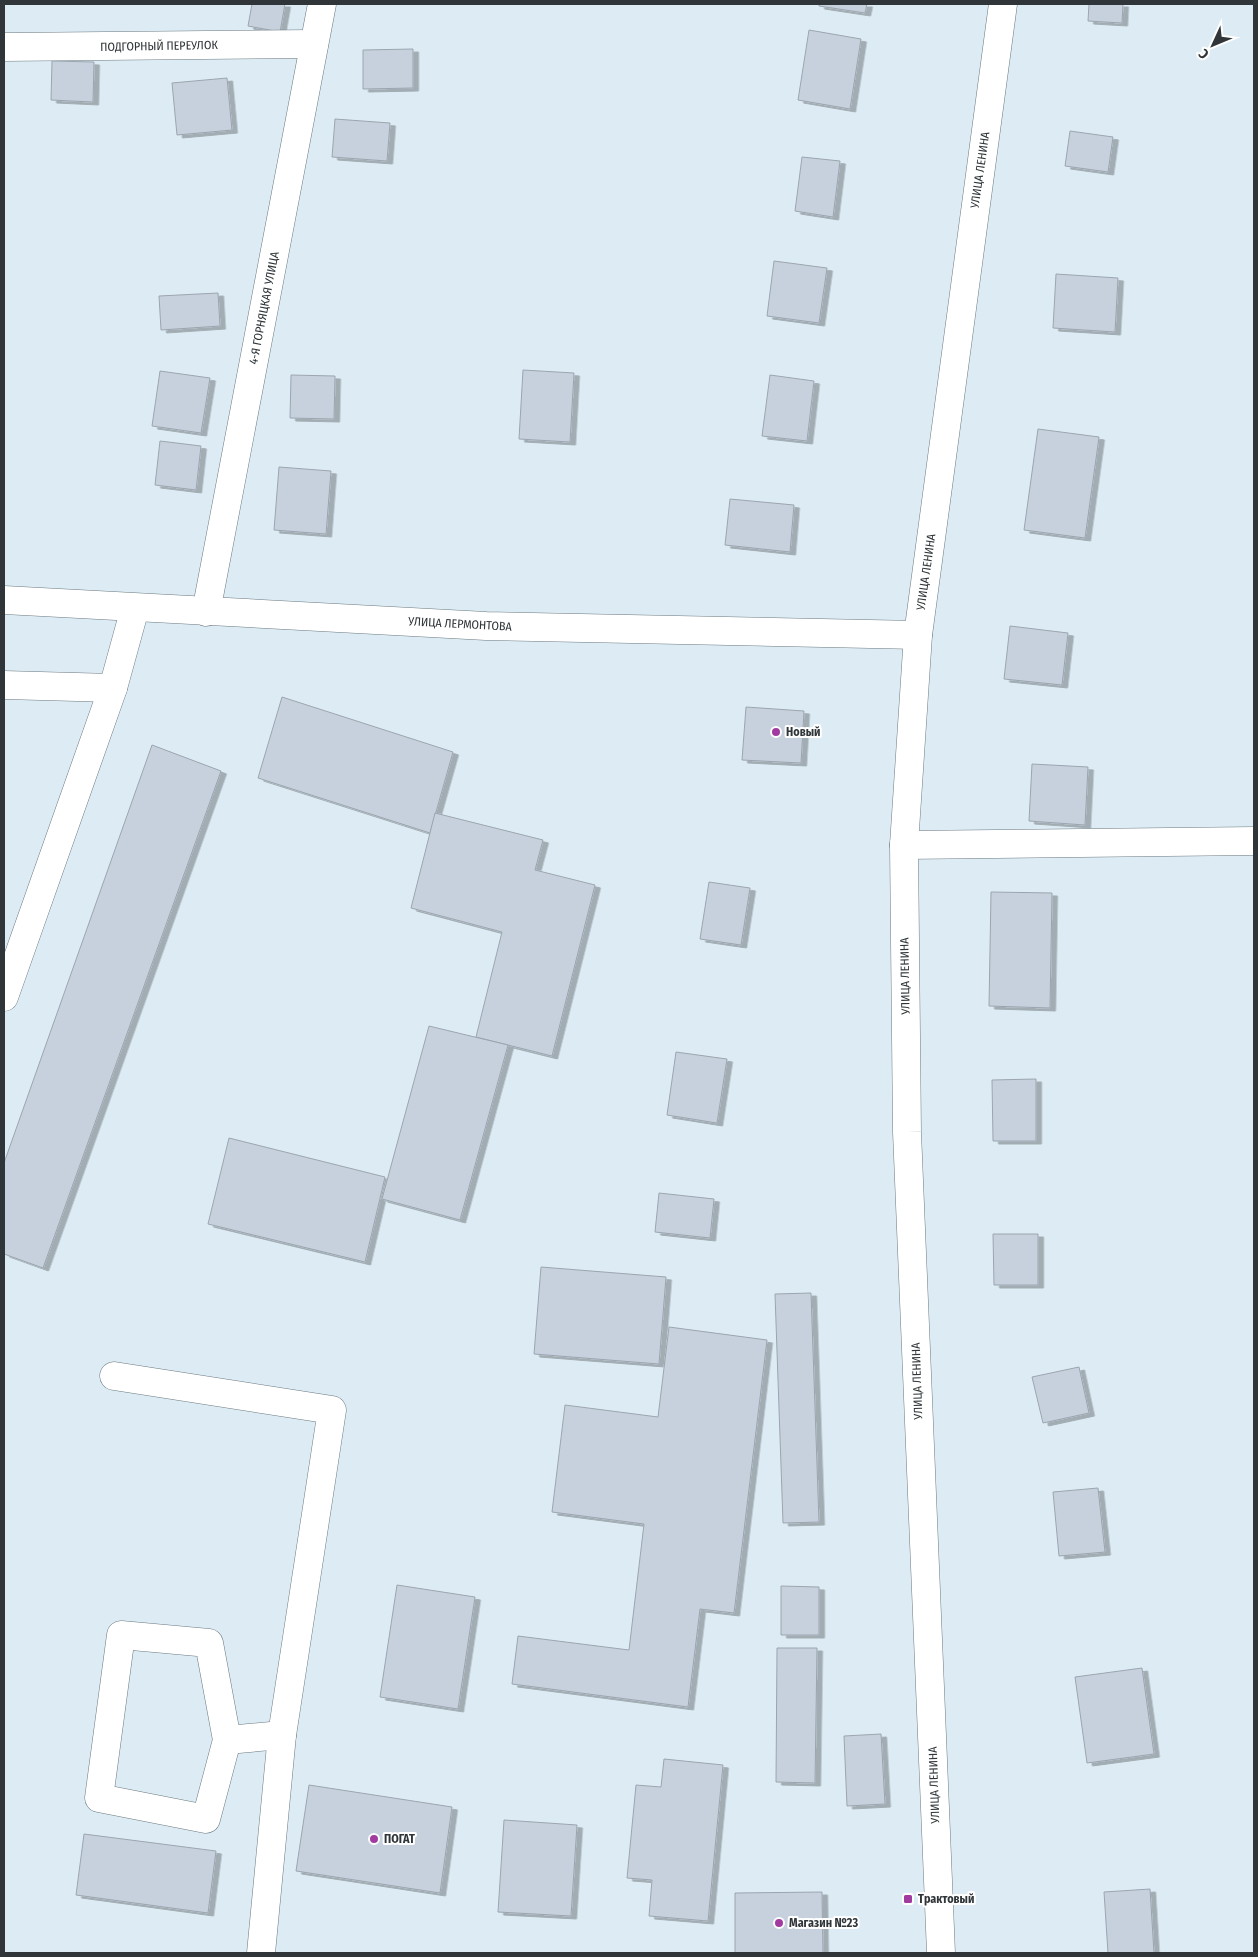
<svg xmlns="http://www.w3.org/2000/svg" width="1258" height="1957" viewBox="0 0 1258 1957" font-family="'Fira Sans Condensed',sans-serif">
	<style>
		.building { fill: #c7d1dd; stroke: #9ba5b0; filter: url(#shadow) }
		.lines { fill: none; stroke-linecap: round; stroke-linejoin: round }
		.minor-casing { stroke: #6c7a81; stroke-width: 29 }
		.major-casing { stroke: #6c7a81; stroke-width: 29 }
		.minor { stroke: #fff; stroke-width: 28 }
		.major { stroke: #fff; stroke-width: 28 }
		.poi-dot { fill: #a23b9f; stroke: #fff; stroke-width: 2 }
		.labels { text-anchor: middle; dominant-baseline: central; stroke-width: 4; stroke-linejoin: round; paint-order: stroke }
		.street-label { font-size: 12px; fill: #2f3538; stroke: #fff }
		.poi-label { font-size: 12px; font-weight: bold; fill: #2f3538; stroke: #fff; text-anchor: start }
	</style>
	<defs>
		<filter id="shadow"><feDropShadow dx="5.5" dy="3" stdDeviation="0" flood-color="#0004"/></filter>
	</defs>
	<rect width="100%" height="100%" fill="#ddecf4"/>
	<g class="building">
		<polygon points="252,4 285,4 280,32 248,26"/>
		<polygon points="819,4 867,4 865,13 819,6"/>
		<polygon points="1089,4 1123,4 1122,23 1088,21"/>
		<polygon points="809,30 861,39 850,109 798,100"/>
		<polygon points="413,49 413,88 363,89 363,50"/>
		<polygon points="52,61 94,62 93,102 51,100"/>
		<polygon points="227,78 232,130 177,135 172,83"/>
		<polygon points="335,119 390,123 387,161 332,157"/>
		<polygon points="1070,131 1113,137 1108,172 1065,166"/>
		<polygon points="802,157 840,161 833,217 795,211"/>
		<polygon points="774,261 827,268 819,323 767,316"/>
		<polygon points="1056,274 1118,278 1115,332 1053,328"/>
		<polygon points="218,293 220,326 161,330 159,296"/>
		<polygon points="523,370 574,373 570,442 519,439"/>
		<polygon points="160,371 210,378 201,433 152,426"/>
		<polygon points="291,375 335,376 334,419 290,418"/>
		<polygon points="770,375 814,381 807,441 762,436"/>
		<polygon points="1038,429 1099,437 1085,538 1024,530"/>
		<polygon points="160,441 201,446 196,490 155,485"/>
		<polygon points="279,467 331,471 326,534 274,530"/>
		<polygon points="730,499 794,505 790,552 725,545"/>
		<polygon points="1010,626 1068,633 1062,685 1004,679"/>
		<polygon points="282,697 453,752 430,833 258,778"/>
		<polygon points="746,707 804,711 801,763 742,760"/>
		<polygon points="152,745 221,771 43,1268 4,1254 4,1163"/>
		<polygon points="1032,764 1088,767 1085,825 1029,821"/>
		<polygon points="435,813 543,840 535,870 595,885 552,1056 476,1037 502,932 411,908"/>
		<polygon points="709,882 750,888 741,945 700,939"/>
		<polygon points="991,892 1052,893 1050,1008 989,1006"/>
		<polygon points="429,1026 508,1045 460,1220 382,1199"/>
		<polygon points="676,1052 727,1059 717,1123 667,1115"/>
		<polygon points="1036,1079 1036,1141 993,1141 992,1080"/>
		<polygon points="229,1138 385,1177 365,1262 208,1224"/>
		<polygon points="659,1193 714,1199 710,1238 655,1232"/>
		<polygon points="993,1234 1038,1234 1038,1285 994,1285"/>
		<polygon points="541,1267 666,1277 659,1364 534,1354"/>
		<polygon points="811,1293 819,1522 783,1523 775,1294"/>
		<polygon points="669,1327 767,1340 734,1613 700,1609 688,1707 512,1684 518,1636 629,1650 644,1524 552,1512 565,1405 658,1417"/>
		<polygon points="1079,1367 1089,1413 1043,1423 1032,1377"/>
		<polygon points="1098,1488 1105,1552 1059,1556 1053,1492"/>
		<polygon points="397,1585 475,1597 458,1709 380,1697"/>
		<polygon points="781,1586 819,1587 819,1635 781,1635"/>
		<polygon points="777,1648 817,1648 815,1783 776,1782"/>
		<polygon points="1142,1668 1154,1754 1087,1763 1075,1677"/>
		<polygon points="881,1734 885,1804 847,1806 844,1736"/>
		<polygon points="664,1759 723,1765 708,1921 649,1916 652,1880 627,1878 636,1785 661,1787"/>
		<polygon points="309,1785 452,1807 440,1893 296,1871"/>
		<polygon points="504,1820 577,1825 571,1916 498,1912"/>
		<polygon points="84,1834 216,1851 208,1913 76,1895"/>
		<polygon points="1150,1889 1154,1953 1108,1953 1104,1892"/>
		<polygon points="822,1892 823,1953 735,1953 735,1893"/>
	</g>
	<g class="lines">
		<defs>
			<g id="minor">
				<polyline points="4,47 314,44"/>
				<polyline points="4,600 486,626 918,635"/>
				<polyline points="206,612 322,4"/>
				<polyline points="4,685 113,688 135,608"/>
				<polyline points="904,845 1254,841"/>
				<polyline points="4,997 113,688"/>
				<polyline points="114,1376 332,1410 282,1735"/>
				<polygon points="121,1635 209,1643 227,1740 206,1819 99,1798"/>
				<polyline points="227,1740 282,1735 261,1953"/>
			</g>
			<polyline id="major" points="941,1953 907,1132 904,845 918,635 1003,4"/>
		</defs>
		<use href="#minor" class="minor-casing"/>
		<use href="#major" class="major-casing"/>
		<use href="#minor" class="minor"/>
		<use href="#major" class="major"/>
	</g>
	<g class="poi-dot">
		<circle cx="776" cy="732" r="5"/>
		<circle cx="374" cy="1839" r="5"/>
		<rect x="903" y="1894" width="10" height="10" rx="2.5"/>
		<circle cx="779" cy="1923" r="5"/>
	</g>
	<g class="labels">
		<g class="street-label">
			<text transform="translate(159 46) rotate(-1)">ПОДГОРНЫЙ ПЕРЕУЛОК</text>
			<text transform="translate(980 170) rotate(-82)">УЛИЦА ЛЕНИНА</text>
			<text transform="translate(264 308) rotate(-79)">4-Я ГОРНЯЦКАЯ УЛИЦА</text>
			<text transform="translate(926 572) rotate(-82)">УЛИЦА ЛЕНИНА</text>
			<text transform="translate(460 624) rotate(3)">УЛИЦА ЛЕРМОНТОВА</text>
			<text transform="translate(905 976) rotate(-91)">УЛИЦА ЛЕНИНА</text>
			<text transform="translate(917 1381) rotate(-92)">УЛИЦА ЛЕНИНА</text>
			<text transform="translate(934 1785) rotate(-92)">УЛИЦА ЛЕНИНА</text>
		</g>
		<g class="poi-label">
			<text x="786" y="732">Новый</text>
			<text x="384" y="1839">ПОГАТ</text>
			<text x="918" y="1899">Трактовый</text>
			<text x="789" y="1923">Магазин №23</text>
		</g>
	</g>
	<rect width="1258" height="1957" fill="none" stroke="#2f3538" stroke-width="10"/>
	<g transform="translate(1213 45) rotate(226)" stroke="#ffffff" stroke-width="4" paint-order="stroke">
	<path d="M0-4L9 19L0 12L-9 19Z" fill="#2f3538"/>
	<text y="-8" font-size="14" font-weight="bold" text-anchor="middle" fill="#2f3538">С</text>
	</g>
</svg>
